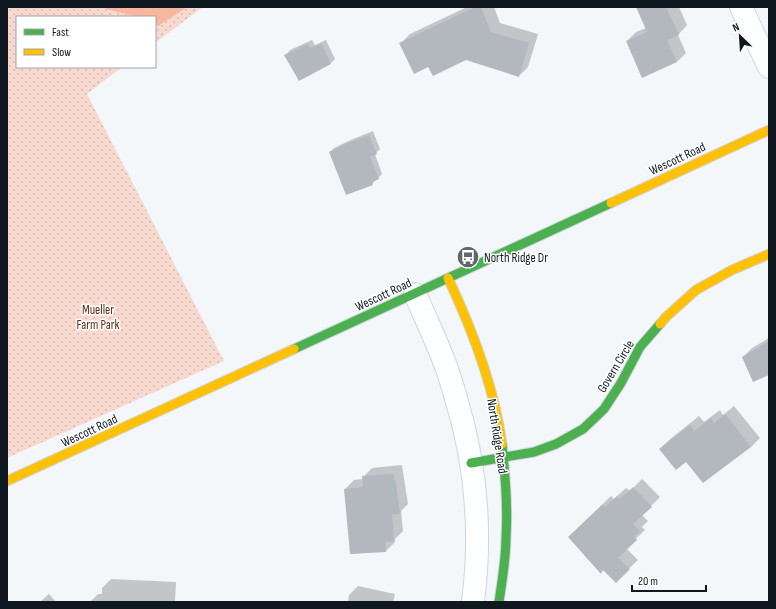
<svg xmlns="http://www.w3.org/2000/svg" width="776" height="609" viewBox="0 0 776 609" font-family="'Sofia Sans Condensed',sans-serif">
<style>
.park{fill:url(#park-dots)}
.water{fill:#f8b69e}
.shadow{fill:#0003}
.building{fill:#b3b8be}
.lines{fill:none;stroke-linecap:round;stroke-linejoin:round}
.street-casing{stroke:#cfd5da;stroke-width:24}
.fast-casing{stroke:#cfd5da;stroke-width:11}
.slow-casing{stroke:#cfd5da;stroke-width:11}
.street{stroke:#fdfefe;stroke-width:22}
.fast{stroke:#4caf50;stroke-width:9}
.slow{stroke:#ffc107;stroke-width:9}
.labels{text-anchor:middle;stroke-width:3;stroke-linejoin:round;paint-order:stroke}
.street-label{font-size:13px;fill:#0f1820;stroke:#fff}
.poi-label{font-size:13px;fill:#0f1820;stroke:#fff;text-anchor:start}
.park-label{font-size:13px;fill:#652a11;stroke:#fff}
</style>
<defs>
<pattern id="park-dots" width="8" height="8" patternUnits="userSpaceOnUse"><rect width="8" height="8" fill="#f8d9cf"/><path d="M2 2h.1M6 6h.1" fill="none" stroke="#d3bab1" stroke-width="1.8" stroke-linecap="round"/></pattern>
</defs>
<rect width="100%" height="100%" fill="#f4f7fa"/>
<path class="park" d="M7,7H203L155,43V17H17V67H122L87,94L224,361L7,458Z"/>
<path class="water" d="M101,7H187L158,26L155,23V17C137,17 118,13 101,7Z"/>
<path class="shadow" d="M467,7H494L500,23L538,34L528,67L519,76L466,59L429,65L401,43L410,34Z
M637,7H679L687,25L678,35L686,53L677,62L627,41L636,32L646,28Z
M312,40L315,45L326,40L335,59L331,63L299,80L286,55L290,50Z
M373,131L380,149L375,154L382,174L372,184L330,152L334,148L353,139Z
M769,338V374L743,357L752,348Z
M734,406L760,438L751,447L686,460L660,449L669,440L699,416L704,422L720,410L723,415Z
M402,465L408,504L401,511L403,531L395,539V542L386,551L351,554L345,489L354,480L363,479V477L372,468Z
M642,479L660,497L642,515L648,521L642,527L645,530L626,548L638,560L616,581L604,570L601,573L578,528L611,496L614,499L626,488L630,491Z
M111,579L176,582L175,602H90L98,594H102V588Z
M358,586L395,594L393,602H348L349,595Z
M49,594L56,602H40Z"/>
<path class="building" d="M475,7H481L491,32L529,43L519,77L466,60L433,76L428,67L414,74L399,43Z
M636,7H666L679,35L667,40L677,62L642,78L626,41L647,32Z
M307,44L310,48L322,44L331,64L299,81L284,55Z
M369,135L377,154L370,157L379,179L372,182L373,185L346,195L329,152L348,143Z
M769,341V375L753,382L742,357Z
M725,414L751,447L703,483L686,462L676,470L659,449L690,425L694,431L711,418L714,423Z
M393,474L396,484L400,514H392L394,541L385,542L386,552L350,554L344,489L363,487L362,476Z
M633,487L652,507L633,524L640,531L634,536L637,540L618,558L630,569L616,583L602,569L601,574L568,537L602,505L605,507L617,496L620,499Z"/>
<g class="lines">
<g class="street-casing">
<path id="street" d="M741,7L769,67
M415,294C426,319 438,344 447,369C450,378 453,387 455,395C476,462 482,532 473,602"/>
</g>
<g class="fast-casing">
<path id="fast" d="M294,349L611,203
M471,463L534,452L556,444L583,429L604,409L621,383L640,347L660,324
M499,602C502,581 506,559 506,537C508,506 505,475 502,444"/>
</g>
<g class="slow-casing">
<path id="slow" d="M611,203L769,130
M448,278C473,331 494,386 502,444
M660,324L666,317L696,290L732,270L769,254
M7,481L294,349"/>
</g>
<use href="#street" class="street"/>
<use href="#fast" class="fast"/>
<use href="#slow" class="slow"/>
</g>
<defs>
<g id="bus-disc" transform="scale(1.15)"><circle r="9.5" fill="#5f666c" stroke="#fff"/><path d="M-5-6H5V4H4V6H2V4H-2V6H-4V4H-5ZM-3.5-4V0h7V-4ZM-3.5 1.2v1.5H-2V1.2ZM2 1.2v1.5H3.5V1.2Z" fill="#fff"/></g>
</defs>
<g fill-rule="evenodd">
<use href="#bus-disc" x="468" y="257"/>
</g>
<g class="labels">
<g class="street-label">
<text transform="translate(677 158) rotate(-25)" y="5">Wescott Road</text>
<text transform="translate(383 294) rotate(-25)" y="5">Wescott Road</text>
<text transform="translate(615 366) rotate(-59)" y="5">Govern Circle</text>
<text transform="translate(89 430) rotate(-25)" y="5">Wescott Road</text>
<text transform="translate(498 436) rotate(81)" y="5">North Ridge Road</text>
</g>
<g class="poi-label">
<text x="484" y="262">North Ridge Dr</text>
</g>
<g class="park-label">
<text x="98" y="314">Mueller<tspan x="98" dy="15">Farm Park</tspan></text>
</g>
</g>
<rect width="776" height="609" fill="none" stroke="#0f1820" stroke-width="16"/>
<rect x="16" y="16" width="140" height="52" fill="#ffffff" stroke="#9fa3a6"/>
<rect x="24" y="29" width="20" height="6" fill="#4caf50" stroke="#9fa3a6"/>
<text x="52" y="36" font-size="12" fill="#0f1820">Fast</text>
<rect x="24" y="49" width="20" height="6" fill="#ffc107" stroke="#9fa3a6"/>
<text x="52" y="56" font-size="12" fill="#0f1820">Slow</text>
<g transform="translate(740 36) rotate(335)" stroke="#ffffff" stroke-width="3" paint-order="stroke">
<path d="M0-3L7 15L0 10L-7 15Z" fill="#0f1820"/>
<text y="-6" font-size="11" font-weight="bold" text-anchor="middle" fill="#0f1820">N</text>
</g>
<path d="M632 585v6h74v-6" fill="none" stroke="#0f1820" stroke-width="2"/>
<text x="638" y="585" font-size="12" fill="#0f1820" stroke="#ffffff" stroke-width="3" paint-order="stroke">20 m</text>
</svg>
